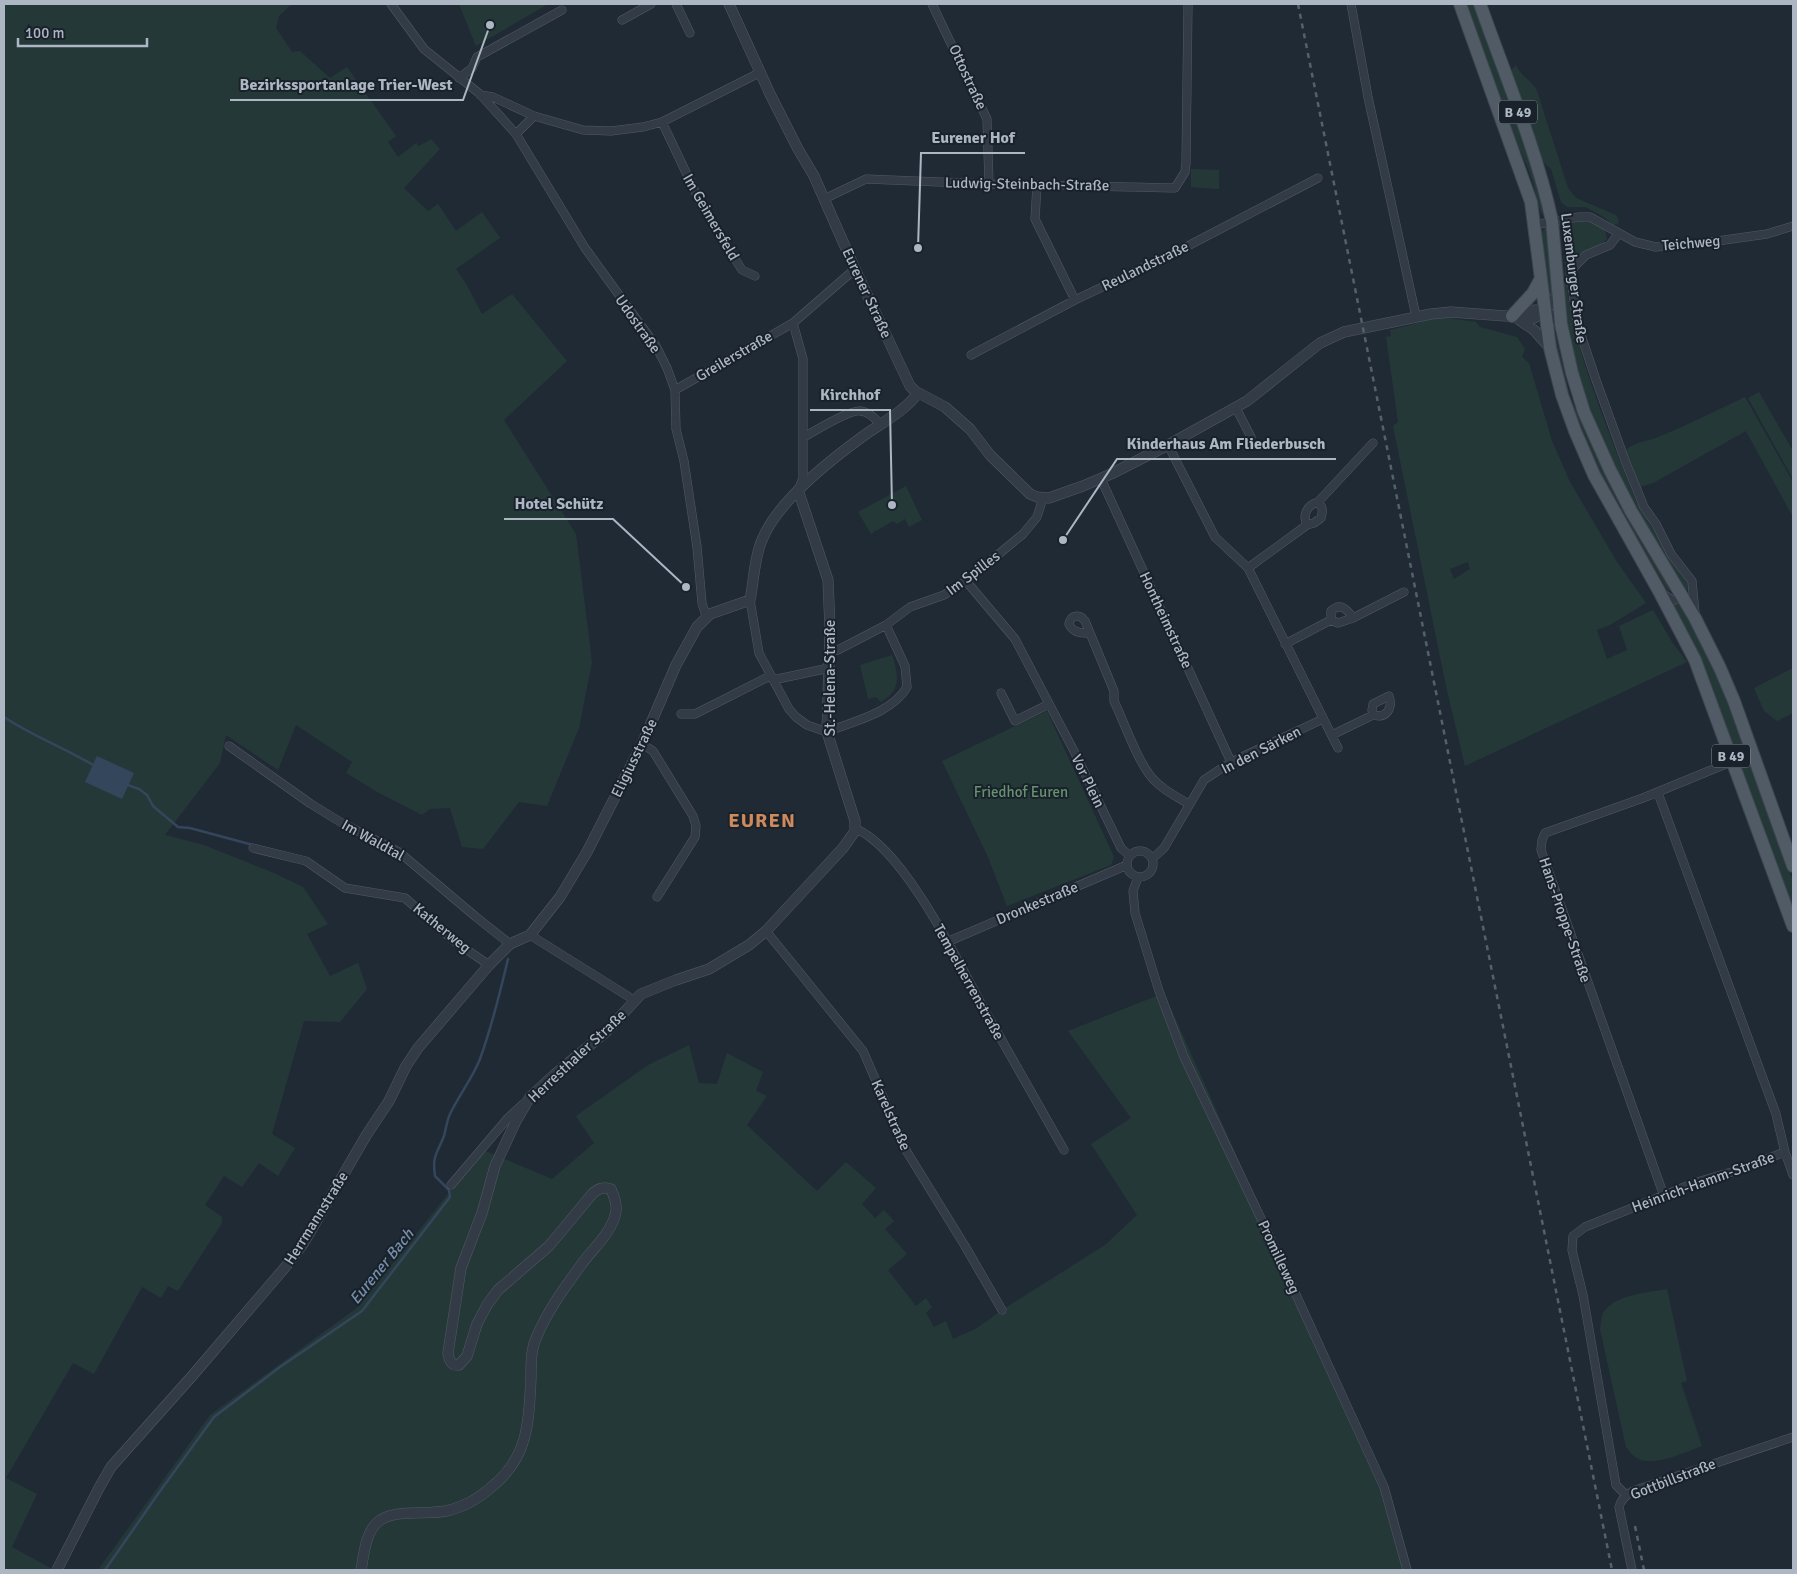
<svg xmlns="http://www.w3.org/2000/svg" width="1797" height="1574" viewBox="0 0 1797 1574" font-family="Signika,sans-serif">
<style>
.green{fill:#253838;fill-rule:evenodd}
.water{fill:#34465c}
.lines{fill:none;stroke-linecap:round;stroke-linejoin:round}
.stream{stroke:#34465c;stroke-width:2.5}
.minor-casing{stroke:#515964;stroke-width:9}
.tertiary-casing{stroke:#515964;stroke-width:11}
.primary-casing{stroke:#3d454f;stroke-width:14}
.minor{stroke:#333c46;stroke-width:8}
.tertiary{stroke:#333c46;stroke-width:10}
.primary{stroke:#515b66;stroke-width:12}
.rail{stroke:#55606d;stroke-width:2.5;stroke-dasharray:5 5;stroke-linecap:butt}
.labels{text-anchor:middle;stroke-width:4;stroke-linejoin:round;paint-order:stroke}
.shield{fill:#19212a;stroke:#818995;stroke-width:1}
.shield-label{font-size:14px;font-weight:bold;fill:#adb6c3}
.street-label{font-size:15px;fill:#adb6c3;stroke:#19212a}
.park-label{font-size:15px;fill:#66926f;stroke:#19212a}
.water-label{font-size:16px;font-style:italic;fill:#768eaa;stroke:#19212a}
.district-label{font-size:20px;font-weight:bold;letter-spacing:1px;fill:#ce8a5d;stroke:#19212a}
.leader{fill:none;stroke:#adb6c3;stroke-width:2}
.callout-dot{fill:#adb6c3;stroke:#19212a;stroke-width:2}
.callout-label{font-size:16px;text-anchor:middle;font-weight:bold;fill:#adb6c3;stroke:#19212a;stroke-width:4;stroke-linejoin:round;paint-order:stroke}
</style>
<rect width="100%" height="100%" fill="#202a35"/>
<path class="green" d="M4,4H292L279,16L276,28L292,52L300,51L330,78L347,67L396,136L388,142L398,157L416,143L419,146L431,139L440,149L404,188L428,211L438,204L456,231L482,212L500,238L456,269L465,282L482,314L512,294L567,361L504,420L576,534L592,662L579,728L547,806L519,802L483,849L462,847L450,808L430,809L422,815L379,793L346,773L352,762L296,725L278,770L226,735L220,763L165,835L204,845L274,873L303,887L328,924L307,934L330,976L358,963L367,989L340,1022L304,1021L272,1134L295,1148L278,1176L259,1163L242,1187L224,1176L205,1205L222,1217V1223L178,1291L168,1286L161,1298L142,1287L94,1374L73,1363L6,1478L37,1494L12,1547L54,1570H4Z
M459,4H548L476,46Z
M1466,4H1475L1529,157L1544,216C1536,208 1536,194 1533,183C1528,166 1520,150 1512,135Z
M1516,65C1522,78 1531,79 1537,91L1568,188L1576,198L1616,215L1619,221L1618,224L1614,225L1602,216L1586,207H1567L1561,202L1551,169L1545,164L1534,146L1509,72Z
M1191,169L1219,170V189L1191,187Z
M1582,221C1594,222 1606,224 1607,239C1594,252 1579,246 1570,268C1554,305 1621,463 1638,505C1649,520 1657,537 1667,553C1674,565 1684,573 1690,586L1685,593C1666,560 1645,528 1627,495C1595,437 1568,359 1563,293C1563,284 1565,275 1565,266C1565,246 1554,226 1582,221Z
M1545,228L1547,229L1554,292L1550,300L1542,239V232Z
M1441,317L1476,322L1480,327L1517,337L1525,349L1522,357L1529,363L1552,441L1570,482L1617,562L1646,603L1610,625L1597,630L1607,659L1627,650L1619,626L1653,610L1672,642L1687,662L1465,766L1446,686L1393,426L1398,422L1386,337L1391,336L1390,330ZM1468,562L1470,569L1454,579L1450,569Z
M1554,328L1570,396L1579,416L1600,462L1671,591H1668L1644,551L1636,543L1601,483L1567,397L1551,329Z
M1759,392L1793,451V479L1748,398Z
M1745,397L1793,482V517L1746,431L1653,483L1640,487L1626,450C1634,442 1649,441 1661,436C1689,424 1717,410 1745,397Z
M906,486L922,520L909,527L905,519L897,524L893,521L876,531L874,530V532L871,534L858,512Z
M1669,602L1680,605L1711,660L1721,684L1793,881V911Z
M892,655C899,674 901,691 881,702L876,697L868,699L860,665Z
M1793,668V713L1777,721L1764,711L1754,688Z
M1047,711L1114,857L1111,865L1007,906L988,857L942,761Z
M1164,993L1267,1224L1389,1487L1412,1570H98L210,1415L358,1307L483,1150L552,1179L594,1143L576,1116L648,1065L689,1045L699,1083L717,1084L727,1053L763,1072L756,1091L767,1096L747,1125L817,1191L846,1162L876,1188L862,1204L875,1218L884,1210L894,1221L885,1229L907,1254L888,1270L916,1306L926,1298L932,1307L926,1313L934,1327L946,1321L953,1339L977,1328L1002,1310L1105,1245L1137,1215L1091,1144L1131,1118L1068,1031Z
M1667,1289L1687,1381L1681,1383L1702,1446C1686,1452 1658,1465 1641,1460C1634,1458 1630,1452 1626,1447L1600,1329C1601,1324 1601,1318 1603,1313C1615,1294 1647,1293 1667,1289Z"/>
<path class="water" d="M97,756L134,773L122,799L85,782Z"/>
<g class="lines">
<path class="stream" d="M4,717C32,736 65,748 95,766
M125,784L139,789L147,795L153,806L178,827L190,828L253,845
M105,1570L158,1494L214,1417L280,1367L362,1311L450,1197L449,1190L435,1176C432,1155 437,1154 444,1136C446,1129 447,1120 450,1114C459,1095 472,1079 480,1059C492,1026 500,993 508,959"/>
<g class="minor-casing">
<path id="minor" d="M391,4L424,49L480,94L516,134L585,248L656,346L667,368L675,390L676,429L684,461L697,547L702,603L706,616
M676,4L690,33
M932,4L987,119L989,184
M1351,4L1368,97L1416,316
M622,20L651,4
M459,78L472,68L477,57L562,10
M480,95L493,97L534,116
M662,122L701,204L742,270L755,276
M516,134L534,116L583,130L611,131L643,127L662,122L761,72
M1037,185L1035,219L1075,300
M824,199L866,179L989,184L1175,188L1185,172L1186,163L1188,4
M1534,225L1579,217H1590L1635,242L1656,247L1703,243L1767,234L1793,226
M1619,233L1610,245L1586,255L1574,267L1571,277L1577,323L1596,380L1626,463L1644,507L1656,524L1671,554L1692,581L1695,613
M793,323L803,359V478L799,488
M971,355L1075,300L1182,249L1318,178
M675,390L793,323L855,269
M1236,408L1251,437
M804,437C815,431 850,409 861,411C869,412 875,418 880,424
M1168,445L1215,537L1248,568L1338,748
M1101,479L1231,762
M1307,525L1314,523L1321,518C1323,511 1323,507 1318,502
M1248,568L1307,525C1302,515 1307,505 1318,502L1373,443
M966,581L1015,639L1075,753L1121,848L1130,856
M1662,593L1672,600L1686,599
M750,600L759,653L789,709L796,717L807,725L827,732C854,721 892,713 907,687L905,666L886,625
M1331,620L1338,623L1353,618
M1089,633C1081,633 1073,633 1069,624C1071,614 1080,614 1085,621L1114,691V701C1124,722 1139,765 1154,780C1164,791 1177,797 1189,804
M1285,644L1331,620V611C1340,602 1347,609 1353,618L1404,592
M830,651L838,650L886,625L910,607L944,595L966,581L1023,534L1037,517L1043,498
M773,680L829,668
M1001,693L1015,721L1049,704
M681,714H695L770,676
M1332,735L1373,715C1387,719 1393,708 1389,696L1373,704L1372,710L1373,715
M642,744L653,751L693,816L696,826L695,837L657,897
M229,746L311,804L342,823L399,852L476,917L510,944
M1658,793L1776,1114L1785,1152L1793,1175
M856,829C903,848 958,961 983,1007C1010,1055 1037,1102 1064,1150
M253,848L306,861L345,888L405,898L454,941L489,965
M1127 864a13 13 0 1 1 26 0a13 13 0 1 1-26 0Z
M1152,859L1164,848L1204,780L1231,762L1323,719
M1138,877L1133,891L1135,913L1159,991L1184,1057L1265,1227L1384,1487L1407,1570
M766,931L863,1051L907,1152L965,1246L1002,1310
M530,935L634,1000
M947,942L1127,865
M451,1185L508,1118L523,1104
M1664,1196L1541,850L1542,840L1545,833L1643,798L1733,761
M1626,1495L1616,1485L1583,1295L1572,1250L1573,1236L1585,1227L1697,1182L1735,1171L1785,1152
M1632,1570L1619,1507C1621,1499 1626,1495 1633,1491L1793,1437"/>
</g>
<g class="tertiary-casing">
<path id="tertiary" d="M729,4L770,94L798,149L814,176L855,269L910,386L915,391L945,407L970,429L990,455L1030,494L1037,497L1049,498L1083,486L1111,474L1168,445L1247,401L1320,343L1344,332L1431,314L1451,312L1534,318L1544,312L1558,294
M1513,316C1534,307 1545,307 1561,324
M1518,319L1534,330L1550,348
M57,1570L99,1488L111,1467L193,1375L287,1265L303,1244L367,1134L389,1101L406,1066L418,1048L489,965L510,944L530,935L560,897L587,852L642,744L676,665L697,627L710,614L750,600C754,581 754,558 762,540C777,502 829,461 862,437C881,423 904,412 918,393
M361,1570C364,1555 365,1532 379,1521C394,1509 426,1515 446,1511C465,1507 481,1497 495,1484C529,1455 529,1419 531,1377C531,1363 531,1348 537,1336C548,1310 565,1287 581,1265C592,1249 613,1232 616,1211C617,1204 614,1196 611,1189C603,1187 599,1188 593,1193L549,1246L498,1290L487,1305L477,1324L467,1356L459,1365C451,1366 449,1360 448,1353L461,1268L482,1213L495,1166L516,1121L530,1097L554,1075L607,1031L641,994L676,980L709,969L749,945L766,931L843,848L855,831V821L827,732L830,628L828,580L798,490"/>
</g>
<g class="primary-casing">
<path id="primary" d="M1460,4L1531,202L1550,348L1562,395L1575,431L1594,475L1659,591L1695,660L1793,926
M1480,4C1505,75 1536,148 1552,221L1561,324L1572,373L1584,412L1610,470L1631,511L1695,618L1720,668L1734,701L1793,866
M1512,316L1533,293L1541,278"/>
</g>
<use href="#minor" class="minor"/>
<use href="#tertiary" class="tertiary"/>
<use href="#primary" class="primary"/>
<path class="rail" d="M1298,4L1612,1570
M1635,1526L1644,1570"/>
</g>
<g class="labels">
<g class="shield">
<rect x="1499" y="100.5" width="38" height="23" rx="4"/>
<rect x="1712" y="744.5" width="38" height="23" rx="4"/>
</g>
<g class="shield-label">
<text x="1518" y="117">B 49</text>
<text x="1731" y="761">B 49</text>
</g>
<g class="street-label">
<text transform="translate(968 77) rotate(65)" y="5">Ottostraße</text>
<text transform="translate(1027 184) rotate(1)" y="5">Ludwig-Steinbach-Straße</text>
<text transform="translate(711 217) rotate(60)" y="5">Im Geimersfeld</text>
<text transform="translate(1691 243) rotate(-5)" y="5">Teichweg</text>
<text transform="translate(1145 266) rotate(-26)" y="5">Reulandstraße</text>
<text transform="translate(1574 278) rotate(83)" y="5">Luxemburger Straße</text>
<text transform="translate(867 293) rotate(65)" y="5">Eurener Straße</text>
<text transform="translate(638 324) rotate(55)" y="5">Udostraße</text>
<text transform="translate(734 356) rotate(-30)" y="5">Greilerstraße</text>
<text transform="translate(973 573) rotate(-37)" y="5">Im Spilles</text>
<text transform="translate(1166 620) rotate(65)" y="5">Hontheimstraße</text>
<text transform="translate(830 678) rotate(-90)" y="5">St.-Helena-Straße</text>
<text transform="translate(1261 750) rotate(-27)" y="5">In den Särken</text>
<text transform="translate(634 758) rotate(-64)" y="5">Eligiusstraße</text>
<text transform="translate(1088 781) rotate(64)" y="5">Vor Plein</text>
<text transform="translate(373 840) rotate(29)" y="5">Im Waldtal</text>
<text transform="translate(1037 903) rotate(-23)" y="5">Dronkestraße</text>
<text transform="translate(1565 920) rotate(71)" y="5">Hans-Proppe-Straße</text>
<text transform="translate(442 928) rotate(39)" y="5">Katherweg</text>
<text transform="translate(969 982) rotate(61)" y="5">Tempelherrenstraße</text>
<text transform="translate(577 1056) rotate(-43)" y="5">Herresthaler Straße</text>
<text transform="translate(891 1115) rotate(66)" y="5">Karelstraße</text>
<text transform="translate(1703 1182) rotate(-20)" y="5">Heinrich-Hamm-Straße</text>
<text transform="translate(316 1218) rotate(-58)" y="5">Herrmannstraße</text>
<text transform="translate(1279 1257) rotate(65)" y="5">Promilleweg</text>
<text transform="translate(1673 1479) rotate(-21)" y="5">Gottbillstraße</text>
</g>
<g class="park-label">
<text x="1021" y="797">Friedhof Euren</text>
</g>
<g class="water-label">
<text transform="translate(381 1266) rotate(-51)" y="6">Eurener Bach</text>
</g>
<g class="district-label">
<text x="762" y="827">EUREN</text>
</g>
</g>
<path class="leader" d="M490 25L463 100H230M918 248L921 153H1025M892 505L890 410H810M1063 540L1117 459H1336M686 587L613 519H504"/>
<g class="callout-dot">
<circle cx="490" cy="25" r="5"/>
<circle cx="918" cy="248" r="5"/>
<circle cx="892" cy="505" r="5"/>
<circle cx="1063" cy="540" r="5"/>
<circle cx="686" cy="587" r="5"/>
</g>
<g class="callout-label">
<text x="346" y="90">Bezirkssportanlage Trier-West</text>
<text x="973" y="143">Eurener Hof</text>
<text x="850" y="400">Kirchhof</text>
<text x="1226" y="449">Kinderhaus Am Fliederbusch</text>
<text x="559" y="509">Hotel Schütz</text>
</g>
<rect width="1797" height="1574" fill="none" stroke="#adb6c3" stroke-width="10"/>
<path d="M18 38v8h129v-8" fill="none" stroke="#adb6c3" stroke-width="2.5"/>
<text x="25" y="38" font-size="15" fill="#adb6c3" stroke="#19212a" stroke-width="4" paint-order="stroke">100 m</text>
</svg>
